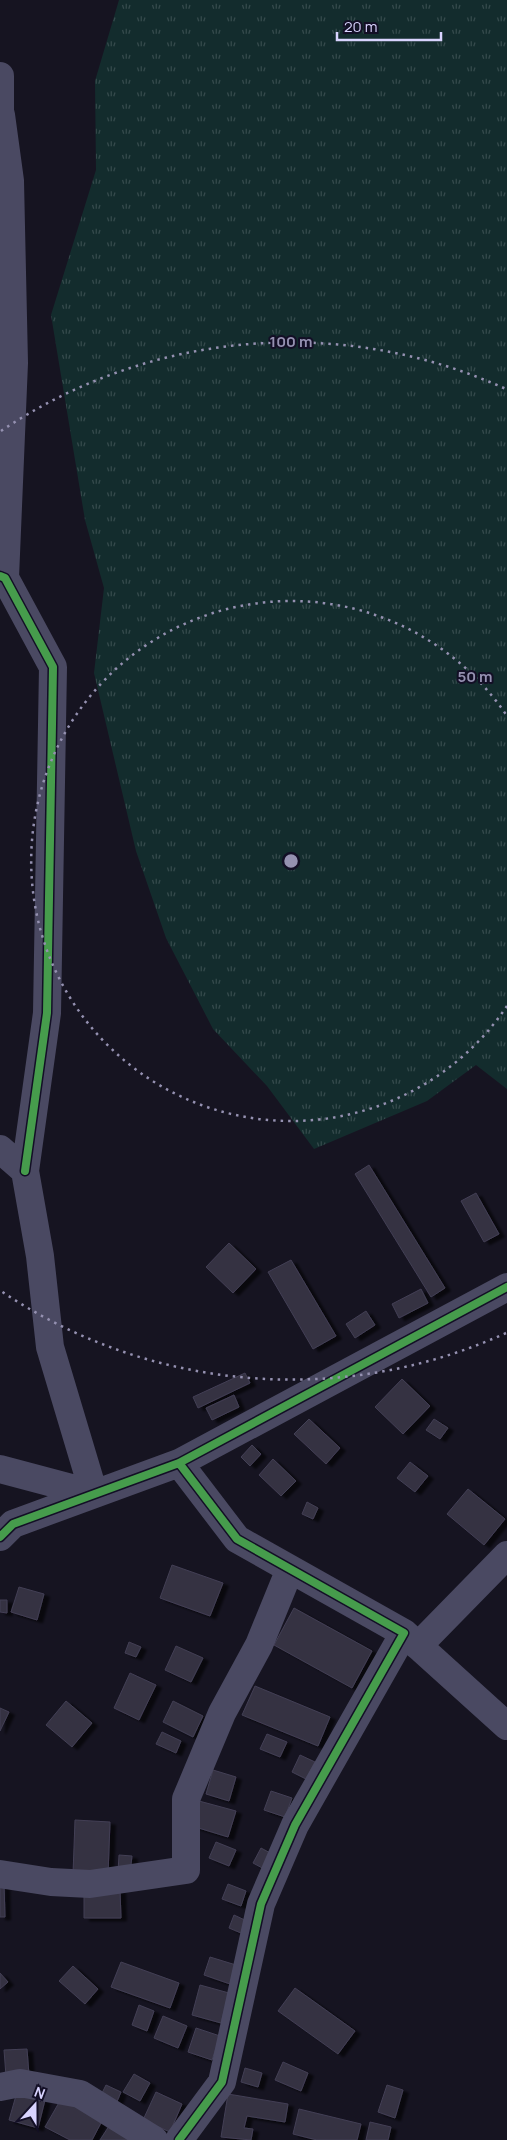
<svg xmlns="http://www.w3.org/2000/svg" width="507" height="2140" viewBox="0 0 507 2140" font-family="Manrope,sans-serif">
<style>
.park{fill:url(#park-tufts)}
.building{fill:#343243;stroke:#433f54;filter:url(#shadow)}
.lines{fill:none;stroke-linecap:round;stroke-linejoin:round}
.minor{stroke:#4a4962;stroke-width:28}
.cycleway-casing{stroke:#130f26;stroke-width:11}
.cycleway{stroke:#469c4c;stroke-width:8}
.ring{fill:none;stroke:#9591b1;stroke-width:2.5;stroke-dasharray:2.5 5}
.centre{fill:#9591b1;stroke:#130f26;stroke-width:2.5}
.ring-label{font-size:15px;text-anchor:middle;font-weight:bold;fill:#9591b1;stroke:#130f26;stroke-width:4;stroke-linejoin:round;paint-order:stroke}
</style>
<defs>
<pattern id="park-tufts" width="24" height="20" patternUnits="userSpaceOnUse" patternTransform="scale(1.25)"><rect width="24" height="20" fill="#132c2d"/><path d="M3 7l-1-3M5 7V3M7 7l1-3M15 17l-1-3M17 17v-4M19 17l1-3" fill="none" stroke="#354a4c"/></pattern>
<filter id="shadow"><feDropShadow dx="5.5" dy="3" stdDeviation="1" flood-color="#0009"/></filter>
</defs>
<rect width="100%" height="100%" fill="#161421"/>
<path class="park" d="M119,0H507V1089L476,1065L427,1101L314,1149L267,1086L213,1029L166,938L136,851L94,673L104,588L85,520L51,315L96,170L95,81Z"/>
<path class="building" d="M369,1165L445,1288L431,1297L355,1174Z
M476,1193L499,1234L484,1242L461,1201Z
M229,1243L256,1269L233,1293L206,1267Z
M291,1260L336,1336L313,1349L268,1272Z
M421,1289L428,1303L399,1318L392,1304Z
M366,1311L375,1325L355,1338L346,1324Z
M245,1373L250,1383L198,1408L193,1397Z
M402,1379L430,1406L403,1434L375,1407Z
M234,1395L239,1407L212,1420L206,1408Z
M309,1419L340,1448L326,1464L294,1434Z
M434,1419L448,1428L440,1439L426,1430Z
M252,1445L261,1454L250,1466L241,1457Z
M273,1459L296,1481L281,1496L259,1475Z
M410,1462L428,1476L415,1492L397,1478Z
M468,1489L505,1519L484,1545L447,1514Z
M307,1502L318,1508L313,1519L302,1514Z
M172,1565L223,1583L210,1616L160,1598Z
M19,1587L44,1594L37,1620L11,1612Z
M0,1600H7V1613L0,1612Z
M294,1608L372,1651L352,1688L274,1645Z
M129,1642L141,1647L136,1657L125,1653Z
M176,1646L203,1658L191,1682L165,1670Z
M130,1673L156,1685L139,1720L114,1708Z
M255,1686L330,1717L318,1746L242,1715Z
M66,1701L92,1723L72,1747L46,1725Z
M173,1701L203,1716L193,1737L163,1722Z
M0,1708L9,1712L0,1731Z
M162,1732L181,1741L176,1753L156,1744Z
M267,1734L287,1742L280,1757L260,1749Z
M300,1755L315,1762L306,1779L292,1772Z
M213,1770L236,1777L229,1801L206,1794Z
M271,1791L292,1798L285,1817L264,1810Z
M199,1801L236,1811L228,1837L192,1826Z
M75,1820L110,1822L108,1875L73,1874Z
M216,1842L236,1850L229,1866L209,1858Z
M261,1848L274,1855L266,1870L253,1863Z
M119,1855L132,1856L130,1873L118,1872Z
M0,1883H4L5,1917H0Z
M228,1884L246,1891L241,1906L222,1899Z
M84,1889L120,1890L121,1918H84Z
M234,1915L247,1921L241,1933L229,1928Z
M210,1957L236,1965L230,1984L204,1975Z
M121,1962L179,1983L170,2008L111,1987Z
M73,1966L98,1989L85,2004L59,1981Z
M0,1973L8,1982L0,1989Z
M200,1985L229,1993L221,2023L192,2015Z
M295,1988L355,2031L338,2054L278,2011Z
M139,2005L154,2011L147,2031L132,2025Z
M163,2016L187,2026L178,2048L154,2038Z
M196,2028L220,2036L212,2060L188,2052Z
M27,2049L29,2075L6,2076L4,2050Z
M283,2062L308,2073L301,2091L275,2080Z
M245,2068L262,2073L258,2087L241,2082Z
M134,2074L150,2083L140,2101L123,2092Z
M106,2085L121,2092L116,2104L100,2097Z
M387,2085L403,2090L395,2118L378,2112Z
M17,2092L45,2100L38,2128L9,2120Z
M156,2092L182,2104L170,2132L143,2120Z
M228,2094L288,2104L285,2122L247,2116L244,2128L253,2129L251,2140L221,2137Z
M61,2099L102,2121L92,2140H70L45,2127Z
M299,2109L361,2124L357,2140H317L293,2134Z
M370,2122L391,2127L388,2140H366Z
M111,2123L136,2140H100Z"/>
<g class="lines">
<path class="minor" d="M0,76V116
M1,115L10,181L14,363L5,578
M0,576L5,578L53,667L47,1013L25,1171
M0,1149L25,1171L40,1256L50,1347L94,1494L0,1469
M179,1463L237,1539L404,1633L295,1825L261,1904L222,2082L179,2140
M0,1537L13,1524L179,1463L507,1287
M404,1633L507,1726
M418,1646L507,1555
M0,1874L51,1882L90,1884L186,1870V1799L222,1713L259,1645L290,1569
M0,2087L20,2083L80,2094L154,2140"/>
<g class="cycleway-casing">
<path id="cycleway" d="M0,576L5,578L53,667L47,1013L25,1171
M179,1463L237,1539L404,1633L295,1825L261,1904L222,2082L179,2140
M0,1537L13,1524L179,1463L507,1287"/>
</g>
<use href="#cycleway" class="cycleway"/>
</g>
<g class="ring">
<path d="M507 1006A260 260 0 1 1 507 716"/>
<path d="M506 1333A519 519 0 0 1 1 1291M1 431A519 519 0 0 1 506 389"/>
</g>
<circle cx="291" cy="861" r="8" class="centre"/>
<g class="ring-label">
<text x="291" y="347">100 m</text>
<text x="475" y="682">50 m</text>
</g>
<g transform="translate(35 2105) rotate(21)" stroke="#130f26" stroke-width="4" paint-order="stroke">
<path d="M0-4L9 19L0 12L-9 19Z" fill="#d9d4ff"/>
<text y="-8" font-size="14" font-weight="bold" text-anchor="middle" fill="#d9d4ff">N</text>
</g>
<path d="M337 32v8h104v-8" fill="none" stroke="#d9d4ff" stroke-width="2.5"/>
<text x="344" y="32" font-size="15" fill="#d9d4ff" stroke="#130f26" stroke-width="4" paint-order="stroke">20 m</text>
</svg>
